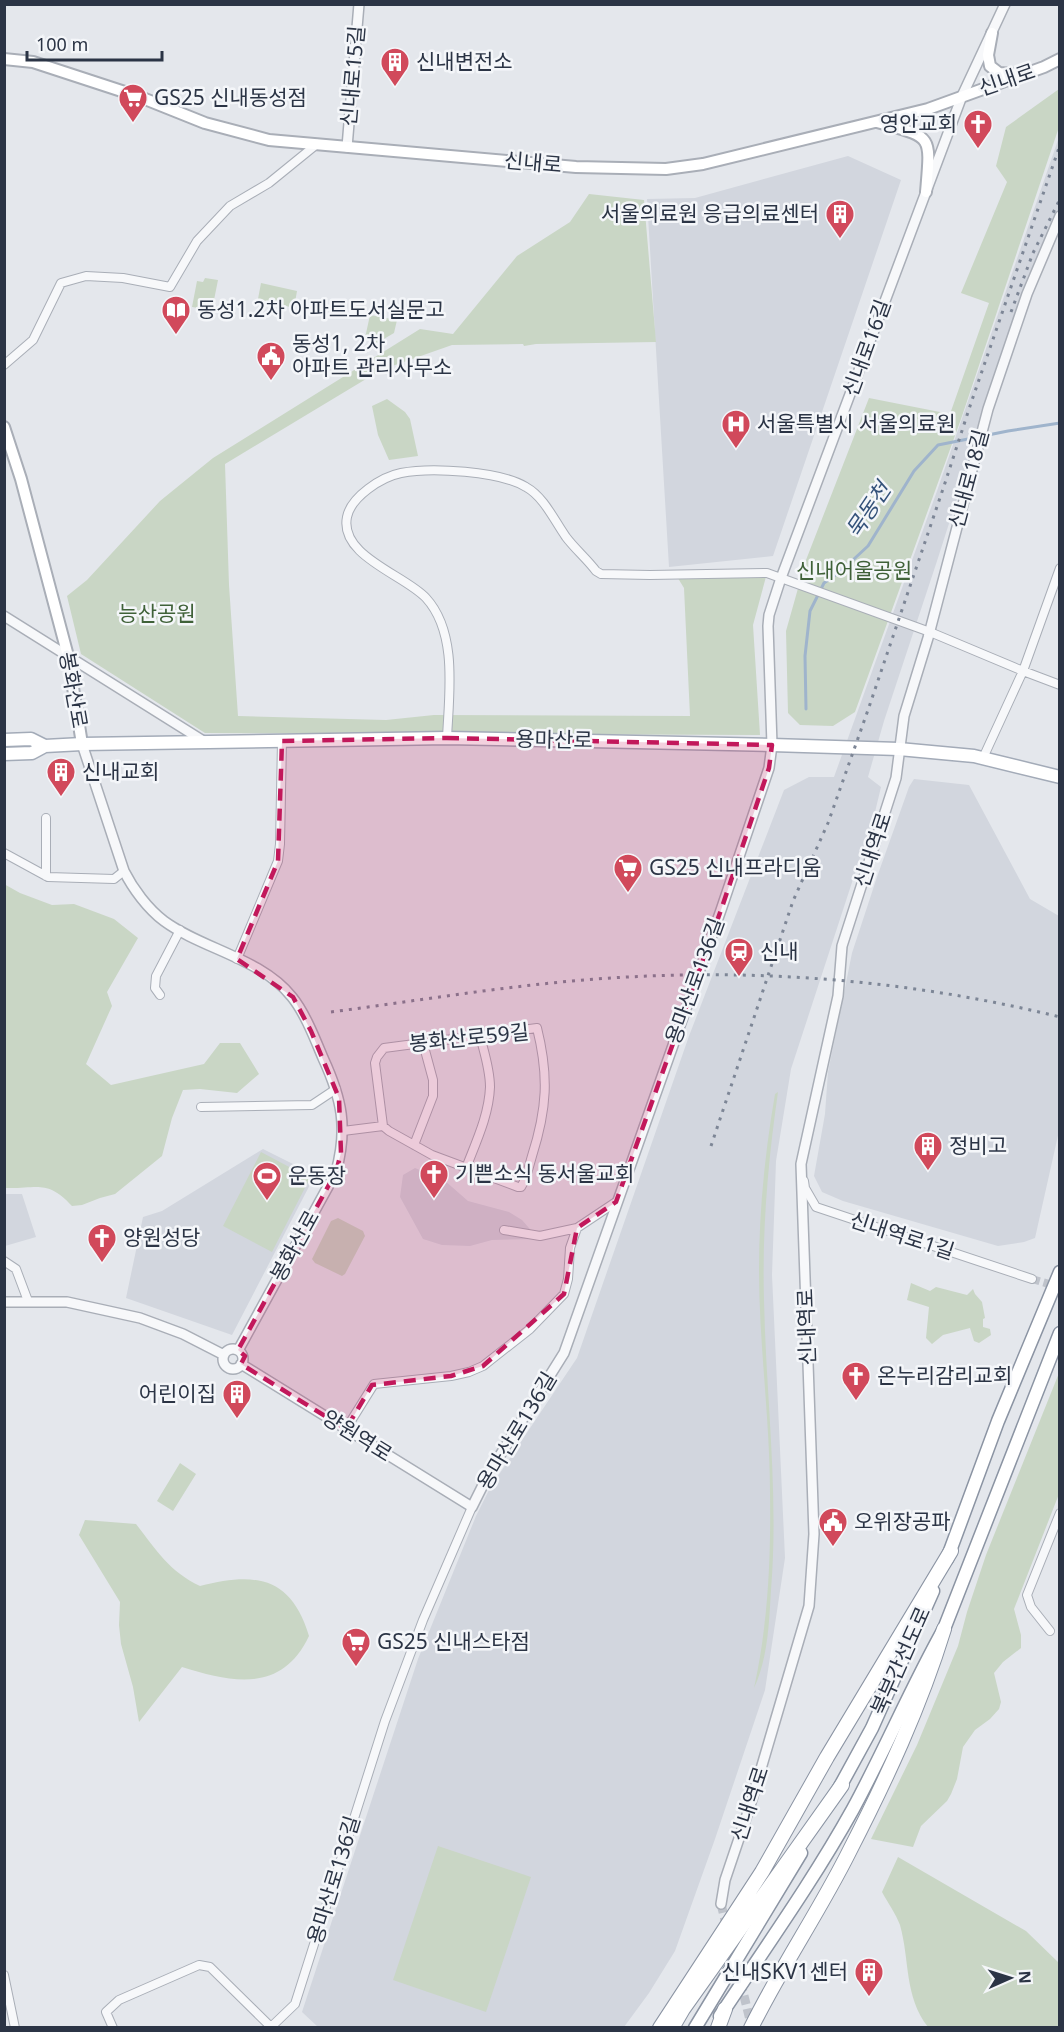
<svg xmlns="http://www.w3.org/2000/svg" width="1064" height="2032" viewBox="0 0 1064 2032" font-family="'Noto Sans','Noto Sans KR',sans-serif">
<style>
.built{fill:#d2d6de}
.green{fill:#c9d6c5}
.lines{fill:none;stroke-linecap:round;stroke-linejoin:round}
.stream{stroke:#9fb4cc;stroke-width:3}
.minor-tunnel{stroke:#bfc3cb;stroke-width:8;stroke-dasharray:8 4;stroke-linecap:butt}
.tertiary-tunnel{stroke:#bfc3cb;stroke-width:9;stroke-dasharray:9 4.5;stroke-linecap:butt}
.minor-casing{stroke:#a9aeb7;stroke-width:10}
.tertiary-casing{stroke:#a9aeb7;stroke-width:12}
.secondary-casing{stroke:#a9aeb7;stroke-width:14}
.primary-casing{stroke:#a3abb8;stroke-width:15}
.trunk-casing{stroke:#8b94a3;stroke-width:15}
.motorway-casing{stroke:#8b94a3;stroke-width:16}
.minor{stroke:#f7f8fa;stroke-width:8}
.tertiary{stroke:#f7f8fa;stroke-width:9}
.secondary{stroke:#fff;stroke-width:10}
.primary{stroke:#fff;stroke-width:12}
.trunk{stroke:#fff;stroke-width:12}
.motorway{stroke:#fff;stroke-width:14}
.rail{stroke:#7d8696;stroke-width:3;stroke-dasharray:3 6;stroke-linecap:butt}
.marked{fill:#c2185b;fill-opacity:0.2;stroke:#c2185b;stroke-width:4.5;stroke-dasharray:12 8;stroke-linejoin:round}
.labels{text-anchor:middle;stroke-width:5;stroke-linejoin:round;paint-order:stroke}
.poi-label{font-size:21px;fill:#2b3445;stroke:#f4f6f9;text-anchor:start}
.street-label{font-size:21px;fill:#2b3445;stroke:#f4f6f9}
.park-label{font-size:21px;fill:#3f6138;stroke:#f4f6f9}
.water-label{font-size:22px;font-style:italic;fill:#34527a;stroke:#f4f6f9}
</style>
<rect width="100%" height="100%" fill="#e4e7ec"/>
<path class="built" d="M1059,137V212L1009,336L937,561L884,721L868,777L881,787L875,812L791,1069L776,1161L772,1275L785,1558L765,1690L715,1839L675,1951L649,1993L624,2027H318L302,2012L418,1659L476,1516L490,1488L577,1358L689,1036L784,790L809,777H834L937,491Z
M848,156L901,180L773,556L669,567L647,199L695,198Z
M914,779L969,785L1030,899L1059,916V1131L1035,1238L1024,1242L998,1246L843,1201L822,1192L814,1176L825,1114L828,1072L852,953L877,877L909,787Z
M263,1149L315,1175L232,1335L126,1298L143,1217L162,1211Z
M415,1168L444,1180L468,1201L509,1212L522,1220L536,1236L534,1239L492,1240L470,1246L442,1245L423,1239L400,1197L403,1175Z
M5,1194H22L36,1237L5,1246Z"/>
<path class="green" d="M1059,89V127L961,419L855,712L833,726L800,725L788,713L786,631L806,560L869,398L950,414L989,303L961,293L1007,182L996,166L1006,127Z
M589,194L644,200L656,342L536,344L524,346L523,344L452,345L381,370L225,464L229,585L238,716L386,720L434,715L690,716L684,588L676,575L767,573L753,625L760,735L205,733L81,654L67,596L87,580L160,501L213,458L420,329L453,334L517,256L570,222Z
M205,278L218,280L212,310L192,307L197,281L203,282Z
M261,283L297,291L294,308L258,299Z
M370,315L397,320L394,333L377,343L371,344V339L365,338Z
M387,399L405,412L410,419L418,456L389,460L378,435L372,406Z
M4,884L20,893L52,905L74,904L114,919L138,938L107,992L112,1006L86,1064L111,1085L204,1064L220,1043H240L259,1074L237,1093L200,1089L183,1090L172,1118L162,1156L115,1194L100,1198L82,1205L72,1206C47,1179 38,1189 5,1188Z
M778,1092C768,1161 762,1230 764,1300C766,1397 779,1493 771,1590C769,1623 768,1658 754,1688C768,1624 771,1559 770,1493C770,1419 759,1345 759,1270C759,1211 765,1152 775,1094Z
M261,1152L310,1178L272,1252L223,1226Z
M338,1218L363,1231L365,1236L345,1274L342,1276L315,1263L312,1259L331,1221Z
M911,1283L930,1291L936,1287L967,1295L973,1289L975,1294L982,1302L985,1318L983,1319V1327L990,1329L991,1335L979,1343L974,1341L970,1328L943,1335L932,1344L926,1338L929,1307L907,1300Z
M1059,1373V1494L1014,1609L1021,1635V1648L1003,1662L994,1673L1001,1702L999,1709L990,1719L975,1730L963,1747L957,1779L951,1794L947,1801L921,1826L913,1847L871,1839L917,1745L958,1646L967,1612L986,1555Z
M180,1463L196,1474L173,1511L157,1501Z
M85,1520L136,1524C157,1551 169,1571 200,1586C255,1572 291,1576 309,1636C282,1693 233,1683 182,1667L139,1722L133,1687L121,1644L119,1625L120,1602L79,1535Z
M438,1846L531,1877L486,2012L393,1980Z
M898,1857L1026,1931L1059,1963V2027H928C904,1996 910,1961 900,1925C896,1914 888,1903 882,1892Z"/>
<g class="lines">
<path class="stream" d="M806,709L805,656L810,611L824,583L841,571L868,546L914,471L938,445L1008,431L1060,423"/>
<path class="minor-tunnel" d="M1032,1279L1056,1286"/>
<path class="tertiary-tunnel" d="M721,1904L752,2028"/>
<g class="minor-casing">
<path id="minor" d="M4,365L33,340L61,283L86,276L123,278L170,287L197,241L230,206L269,183L317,144
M1060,568L1023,671L1060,685
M447,738C449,694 458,633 426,598C405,575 339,556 347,517C351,497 381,477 401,473C431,467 500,471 526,487C544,497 554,520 566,537C575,549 587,559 596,571L601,574L650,575L767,573L930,632L1023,671L983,758
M46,818V876
M4,853L48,877L114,879L124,871
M237,959L278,861L280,844L282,741
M160,995L155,988L156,976L180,930
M201,1107L312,1105L336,1089
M343,1131L383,1126L389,1131L432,1155L518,1187H521C527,1178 529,1166 532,1156C547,1109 549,1076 537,1028L384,1048L377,1057L375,1063L383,1126
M414,1145L433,1096V1080L423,1043
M466,1168C476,1142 489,1115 490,1087C490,1069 484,1052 480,1036
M804,1181L805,1188L816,1207L1032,1279
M504,1230L540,1236L577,1228
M4,1261L16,1269L28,1301
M346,1429L374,1384L451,1376L469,1372L483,1366L530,1329L564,1294L568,1279L570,1248L577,1228L616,1202
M1050,1631L1031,1607L1027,1595L1060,1513
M4,1975L15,2028
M113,2028L106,2012L119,2000L199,1965L210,1967L271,2027L295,2004L385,1721L423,1620L472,1507"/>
</g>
<g class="tertiary-casing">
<path id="tertiary" d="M347,147L359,4
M4,616L205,742
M82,744L124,871C133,889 148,909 164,921C202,949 261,958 292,997C305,1013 315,1039 323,1058C342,1099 348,1128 336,1172L240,1347
M4,1302H67L140,1318L183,1334L224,1355
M223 1359a10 10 0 1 1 20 0a10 10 0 1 1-20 0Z
M241,1364L472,1507L489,1473L564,1353L721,910L769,768L772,745L768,626L769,615L781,578L962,96L1005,4
M721,1904L725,1880L750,1806L809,1606L814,1534L801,1164L838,996L842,946L896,778L904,716L928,638L988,409L1027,294L1060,216"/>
</g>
<g class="secondary-casing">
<path id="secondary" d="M992,33L988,55L990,66L999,73L1015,74
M4,59L33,62L140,97L205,123L269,140L576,167L666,169L703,164L928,109L1044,67L1060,59
M877,122C933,138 931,133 926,192
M4,427L21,479L68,656L82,744"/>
</g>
<g class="primary-casing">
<path id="primary" d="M4,740L31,739L45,746
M4,754L32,753L45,746L82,744L447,738L772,745L899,749L974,756L1060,777"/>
</g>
<g class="trunk-casing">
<path id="trunk" d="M947,1559L998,1421L1060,1272
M837,1792L872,1728L933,1591
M720,2016C765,1948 813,1881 853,1809C885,1750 911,1688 944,1629L1060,1333
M695,2028L801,1853"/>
</g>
<g class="motorway-casing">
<path id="motorway" d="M660,2028L762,1872L827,1757L951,1551
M672,2028L683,2009L842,1785
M718,2028L725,2009
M751,2028C781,1967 819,1912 849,1852C886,1780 920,1707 944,1629"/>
</g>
<use href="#minor" class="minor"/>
<use href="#tertiary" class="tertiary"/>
<use href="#secondary" class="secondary"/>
<use href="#primary" class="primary"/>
<use href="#trunk" class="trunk"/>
<use href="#motorway" class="motorway"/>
<path class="rail" d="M1011,312L1033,253L1060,199
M331,1012C430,999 529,982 628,977C772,969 919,982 1060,1017
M711,1146L793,901L828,823L868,710L944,486L971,403L1060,145"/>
</g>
<path class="marked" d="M447,738L772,745L769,768L721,910L616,1202L577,1228L564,1294L483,1366L451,1376L372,1385L346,1429L241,1364L245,1356L238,1350L336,1172L341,1153L339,1098L311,1031L293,997L237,959L278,861L282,741Z"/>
<defs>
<g id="building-pin" transform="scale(1.5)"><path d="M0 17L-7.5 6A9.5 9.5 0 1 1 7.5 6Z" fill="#d1495b" stroke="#f4f6f9"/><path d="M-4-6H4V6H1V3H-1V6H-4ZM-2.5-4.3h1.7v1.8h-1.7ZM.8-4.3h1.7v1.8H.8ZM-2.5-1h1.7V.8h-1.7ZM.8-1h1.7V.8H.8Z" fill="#fff"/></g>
<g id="supermarket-pin" transform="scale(1.5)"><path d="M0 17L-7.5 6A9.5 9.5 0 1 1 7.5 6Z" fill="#d1495b" stroke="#f4f6f9"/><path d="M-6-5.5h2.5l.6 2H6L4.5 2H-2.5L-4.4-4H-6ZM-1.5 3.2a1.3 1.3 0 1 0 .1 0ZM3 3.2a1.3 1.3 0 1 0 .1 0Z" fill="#fff"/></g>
<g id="church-pin" transform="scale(1.5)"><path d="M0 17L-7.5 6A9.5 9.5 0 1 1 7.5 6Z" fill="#d1495b" stroke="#f4f6f9"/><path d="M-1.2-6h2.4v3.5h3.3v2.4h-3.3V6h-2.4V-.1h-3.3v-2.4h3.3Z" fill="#fff"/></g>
<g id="library-pin" transform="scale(1.5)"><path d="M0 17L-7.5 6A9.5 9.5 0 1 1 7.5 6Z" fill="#d1495b" stroke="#f4f6f9"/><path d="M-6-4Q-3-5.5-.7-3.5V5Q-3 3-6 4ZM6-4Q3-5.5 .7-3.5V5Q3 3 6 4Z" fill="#fff"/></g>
<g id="civic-pin" transform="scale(1.5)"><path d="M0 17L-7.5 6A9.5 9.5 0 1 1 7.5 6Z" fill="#d1495b" stroke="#f4f6f9"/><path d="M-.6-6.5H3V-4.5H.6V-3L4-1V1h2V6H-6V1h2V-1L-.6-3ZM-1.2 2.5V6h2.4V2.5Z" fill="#fff"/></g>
<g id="hospital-pin" transform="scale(1.5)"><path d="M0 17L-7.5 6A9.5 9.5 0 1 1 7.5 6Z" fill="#d1495b" stroke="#f4f6f9"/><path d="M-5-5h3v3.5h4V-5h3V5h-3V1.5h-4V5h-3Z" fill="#fff"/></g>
<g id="station-pin" transform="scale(1.5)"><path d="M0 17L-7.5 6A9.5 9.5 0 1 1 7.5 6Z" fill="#d1495b" stroke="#f4f6f9"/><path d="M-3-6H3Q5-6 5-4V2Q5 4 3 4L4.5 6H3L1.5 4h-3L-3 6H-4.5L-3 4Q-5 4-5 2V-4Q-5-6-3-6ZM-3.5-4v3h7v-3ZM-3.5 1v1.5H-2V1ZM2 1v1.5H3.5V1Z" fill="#fff"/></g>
<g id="stadium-pin" transform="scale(1.5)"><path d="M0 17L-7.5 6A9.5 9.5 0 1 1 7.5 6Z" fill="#d1495b" stroke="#f4f6f9"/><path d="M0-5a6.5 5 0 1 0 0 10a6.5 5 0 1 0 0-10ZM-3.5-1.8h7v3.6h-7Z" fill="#fff"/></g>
</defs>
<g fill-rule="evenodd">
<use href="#building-pin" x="395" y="62"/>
<use href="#supermarket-pin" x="133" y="98"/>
<use href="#church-pin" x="978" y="124"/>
<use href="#building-pin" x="840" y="214"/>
<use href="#library-pin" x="176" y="310"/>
<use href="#civic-pin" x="271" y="356"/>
<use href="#hospital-pin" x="736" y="424"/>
<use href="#building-pin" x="61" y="772"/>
<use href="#supermarket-pin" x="628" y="868"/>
<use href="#station-pin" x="739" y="952"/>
<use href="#building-pin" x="928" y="1146"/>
<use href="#church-pin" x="434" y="1174"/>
<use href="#stadium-pin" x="267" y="1176"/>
<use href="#church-pin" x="102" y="1238"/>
<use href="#church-pin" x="856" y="1376"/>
<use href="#building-pin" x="237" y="1394"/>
<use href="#civic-pin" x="833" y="1522"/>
<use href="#supermarket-pin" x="356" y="1642"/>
<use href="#building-pin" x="869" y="1972"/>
</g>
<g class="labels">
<g class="poi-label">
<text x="416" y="69">신내변전소</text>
<text x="154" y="105">GS25 신내동성점</text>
<text x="957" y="131" text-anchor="end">영안교회</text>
<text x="819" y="221" text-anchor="end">서울의료원 응급의료센터</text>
<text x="197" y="317">동성1.2차 아파트도서실문고</text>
<text x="292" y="351">동성1, 2차<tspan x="292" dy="24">아파트 관리사무소</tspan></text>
<text x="757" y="431">서울특별시 서울의료원</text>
<text x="82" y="779">신내교회</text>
<text x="649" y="875">GS25 신내프라디움</text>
<text x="760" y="959">신내</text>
<text x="949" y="1153">정비고</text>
<text x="455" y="1181">기쁜소식 동서울교회</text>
<text x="288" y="1183">운동장</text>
<text x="123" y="1245">양원성당</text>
<text x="877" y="1383">온누리감리교회</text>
<text x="216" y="1401" text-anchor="end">어린이집</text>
<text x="854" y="1529">오위장공파</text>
<text x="377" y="1649">GS25 신내스타점</text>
<text x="848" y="1979" text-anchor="end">신내SKV1센터</text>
</g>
<g class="street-label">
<text transform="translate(353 76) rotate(-85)" y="7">신내로15길</text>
<text transform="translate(1007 80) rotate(-19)" y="7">신내로</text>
<text transform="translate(533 163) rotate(5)" y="7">신내로</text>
<text transform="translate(867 348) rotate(-70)" y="7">신내로16길</text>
<text transform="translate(969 479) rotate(-75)" y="7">신내로18길</text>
<text transform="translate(73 690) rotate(80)" y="7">봉화산로</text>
<text transform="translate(554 740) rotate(1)" y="7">용마산로</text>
<text transform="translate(873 850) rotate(-72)" y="7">신내역로</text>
<text transform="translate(695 981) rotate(-70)" y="7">용마산로136길</text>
<text transform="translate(469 1038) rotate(-6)" y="7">봉화산로59길</text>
<text transform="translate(902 1236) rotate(18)" y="7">신내역로1길</text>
<text transform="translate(295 1246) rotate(-61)" y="7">봉화산로</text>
<text transform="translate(807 1327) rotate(-92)" y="7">신내역로</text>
<text transform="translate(517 1431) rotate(-59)" y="7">용마산로136길</text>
<text transform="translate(357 1436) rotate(32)" y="7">양원역로</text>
<text transform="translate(901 1661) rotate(-66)" y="7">북부간선도로</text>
<text transform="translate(750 1804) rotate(-72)" y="7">신내역로</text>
<text transform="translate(334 1880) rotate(-73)" y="7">용마산로136길</text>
</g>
<g class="park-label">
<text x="854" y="578">신내어울공원</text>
<text x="157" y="621">능산공원</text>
</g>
<g class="water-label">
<text transform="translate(868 510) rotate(-56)" y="8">묵동천</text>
</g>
</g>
<rect width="1064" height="2032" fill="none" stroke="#2b3445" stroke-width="12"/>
<g transform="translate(1010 1978) rotate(87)" stroke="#f4f6f9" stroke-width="4.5" paint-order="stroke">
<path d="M0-4.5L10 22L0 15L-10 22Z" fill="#2b3445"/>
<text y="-9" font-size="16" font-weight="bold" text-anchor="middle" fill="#2b3445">N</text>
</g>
<path d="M27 51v9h135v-9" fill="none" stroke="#2b3445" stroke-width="3"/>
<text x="36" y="51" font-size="18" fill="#2b3445" stroke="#f4f6f9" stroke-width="4.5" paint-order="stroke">100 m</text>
</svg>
